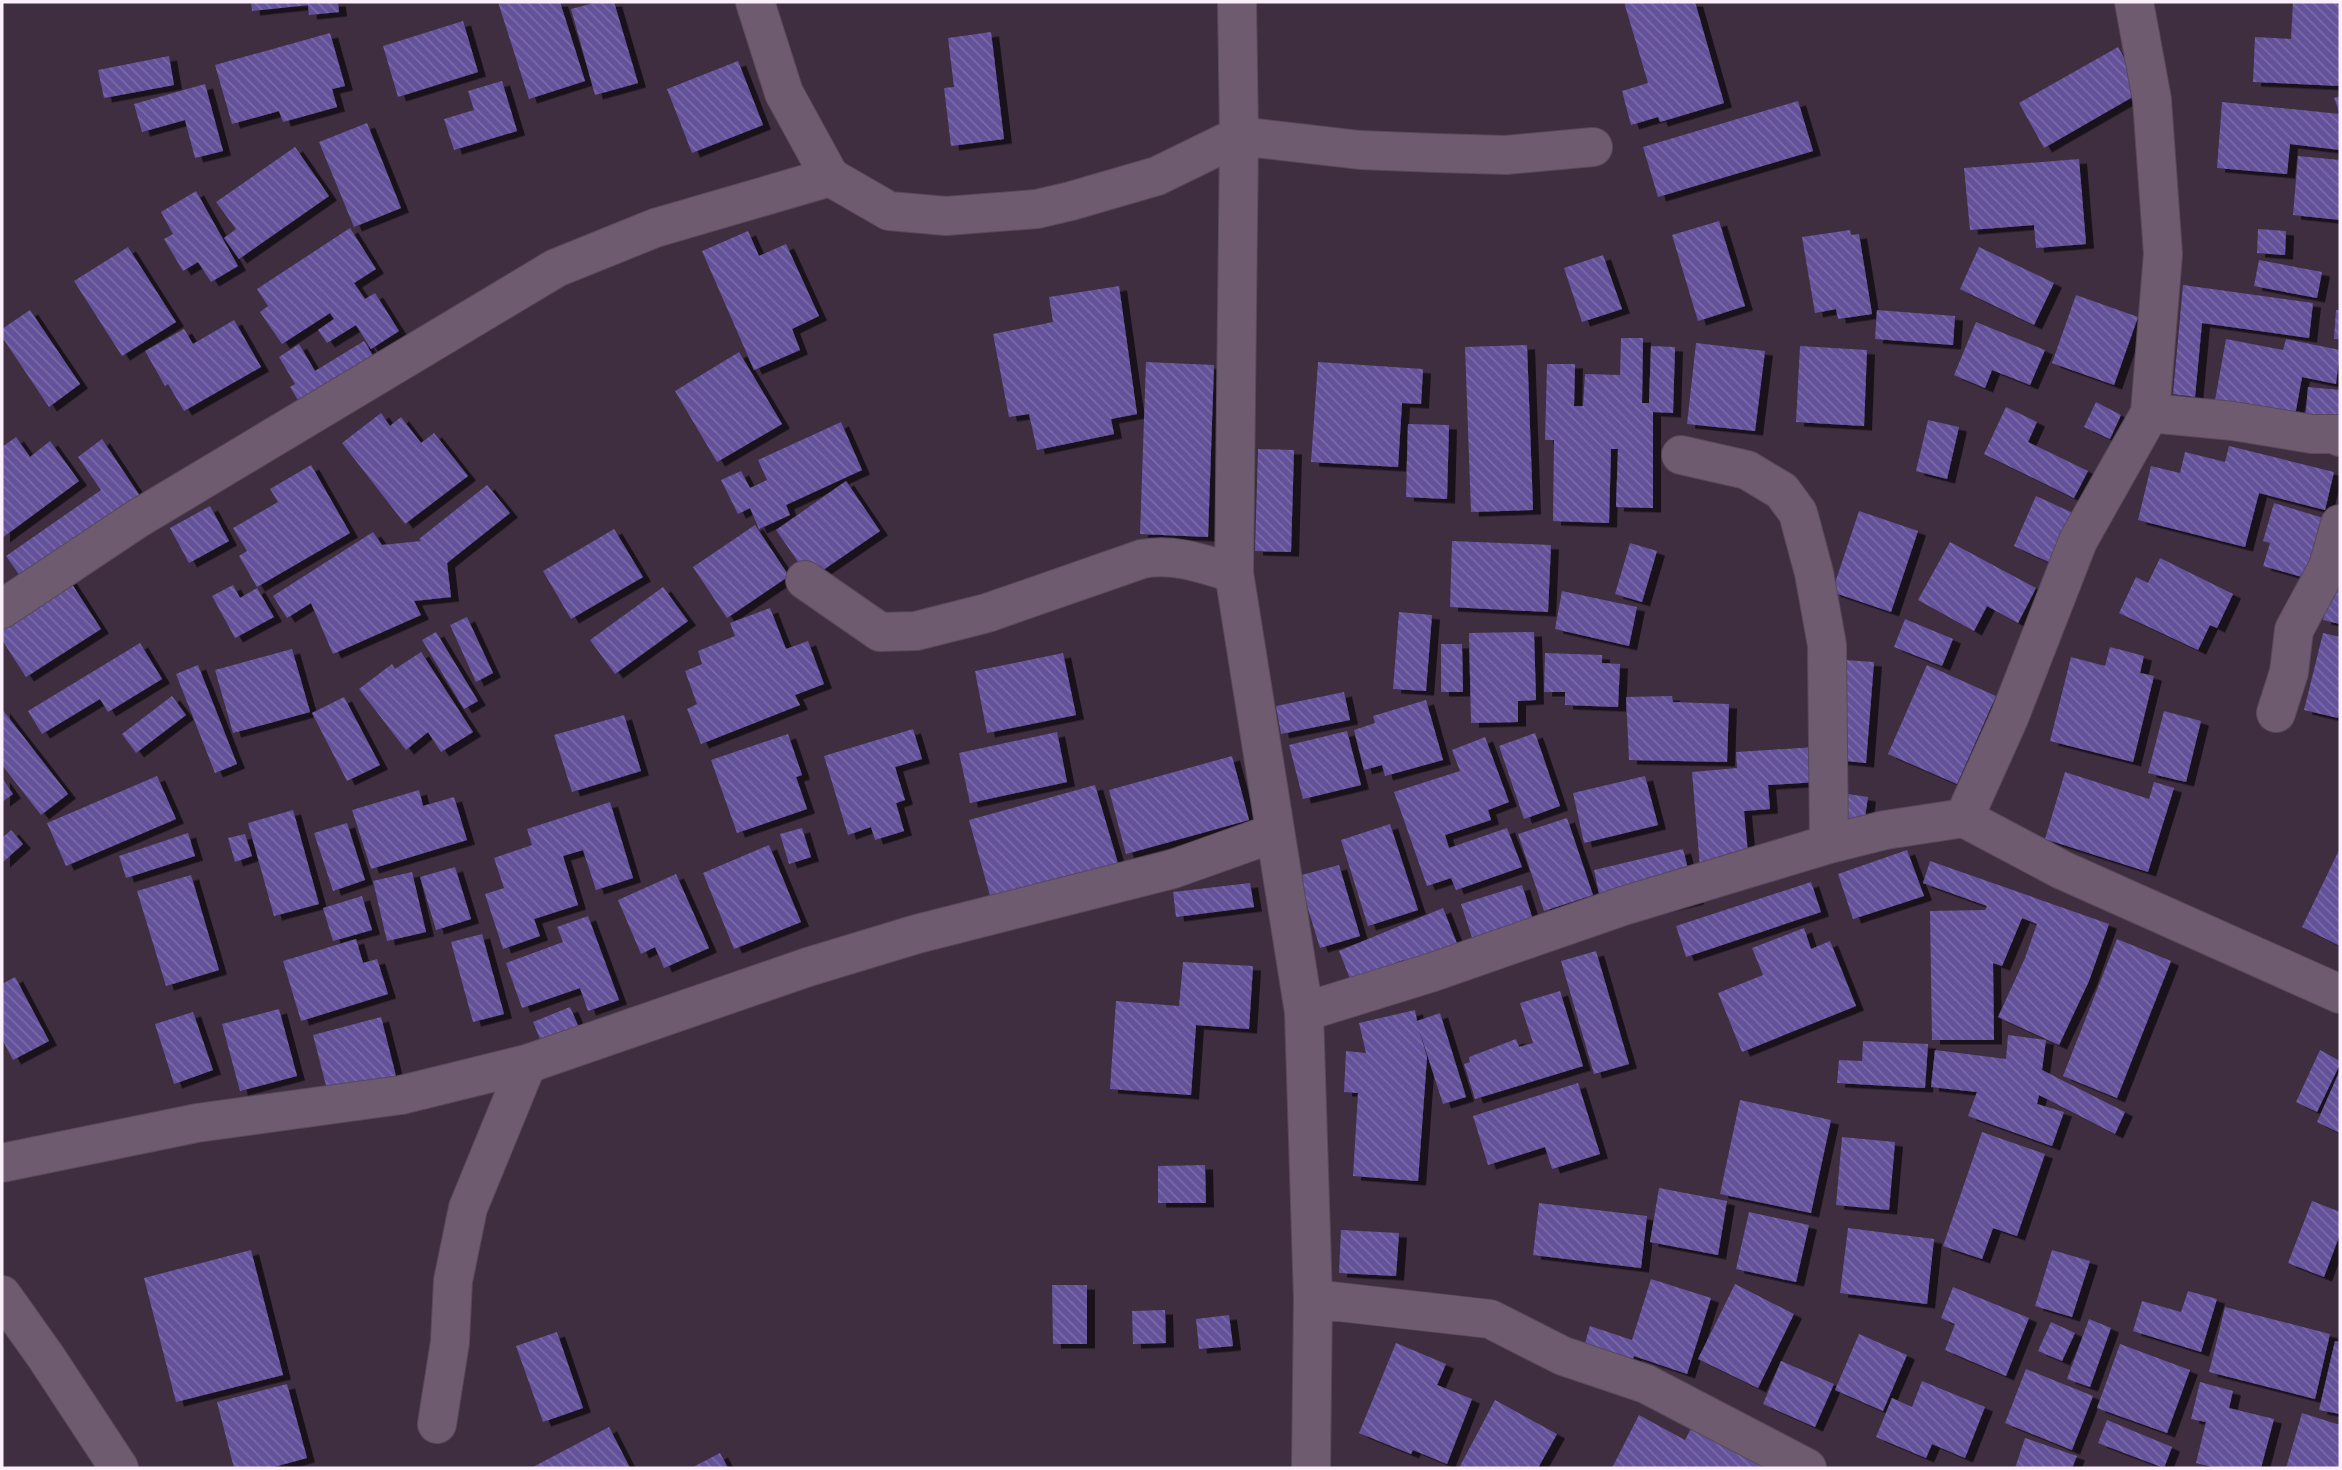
<svg xmlns="http://www.w3.org/2000/svg" width="2342" height="1470" viewBox="0 0 2342 1470" font-family="Inter,sans-serif">
<style>
.building{fill:url(#building-back-hatch);filter:url(#shadow)}
.lines{fill:none;stroke-linecap:round;stroke-linejoin:round}
.street-casing{stroke:#58495a;stroke-width:40}
.street{stroke:#6e5b6f;stroke-width:38}
</style>
<defs>
<pattern id="building-back-hatch" width="6" height="6" patternUnits="userSpaceOnUse" patternTransform="scale(1.75)"><rect width="6" height="6" fill="#64519a"/><path d="M-1 5l2 2M0 0l6 6M5-1l2 2" fill="none" stroke="#7b6aa9"/></pattern>
<filter id="shadow"><feDropShadow dx="8" dy="4.5" stdDeviation="0" flood-color="#0009"/></filter>
</defs>
<rect width="100%" height="100%" fill="#3f2d40"/>
<path class="building" d="M251,2H338L339,12L309,15L308,5L252,11Z
M498,2H560L585,81L529,99Z
M598,2H614L638,83L595,95L571,9Z
M1624,2H1695L1724,103L1660,122L1658,117L1631,125L1622,91L1648,83Z
M2293,2H2340V86L2253,82L2255,37L2291,39Z
M463,21L478,72L398,97L383,46Z
M991,32L1004,139L951,146L944,88L954,87L948,38Z
M330,33L345,86L332,89L337,107L283,122L279,111L232,124L215,65Z
M2118,47L2143,91L2044,148L2019,103Z
M169,56L174,85L104,98L98,70Z
M738,61L763,125L692,153L667,89Z
M502,81L517,131L454,150L444,119L474,110L468,91Z
M205,84L223,151L195,158L185,120L142,132L134,104Z
M2340,96V150L2290,144L2287,174L2217,168L2222,102L2340,114L2334,98Z
M1798,101L1813,151L1658,197L1643,147Z
M367,123L401,208L354,227L319,142Z
M295,147L329,196L239,259L224,238L236,229L216,202Z
M2298,156L2340,160V220L2293,215Z
M2079,159L2086,244L2036,248L2034,225L1970,230L1964,168Z
M196,191L238,266L211,282L198,262L183,271L164,239L173,234L161,212Z
M1719,221L1745,306L1698,321L1672,235Z
M350,228L376,269L354,283L365,299L375,293L399,331L371,349L356,325L327,343L318,330L334,319L330,313L282,344L260,312L268,306L257,289Z
M2258,229L2286,231L2285,255L2257,253Z
M1850,230L1851,235L1859,234L1872,314L1838,319L1836,309L1815,313L1802,237Z
M748,231L759,256L786,244L819,316L792,329L800,350L754,370L702,251Z
M128,247L176,322L122,356L74,281Z
M1979,247L2054,283L2034,325L1960,289Z
M1603,255L1622,309L1582,322L1564,268Z
M2259,260L2322,272L2317,298L2254,286Z
M2183,285L2313,303L2309,338L2202,323L2195,397L2173,394Z
M1119,286L1137,414L1111,419L1114,434L1037,450L1029,414L1009,417L993,334L1053,322L1049,297Z
M2076,295L2138,317L2114,385L2052,363Z
M30,310L80,384L49,407L2,337V329Z
M1877,310L1955,316L1953,345L1875,339Z
M2336,310H2340V339H2334Z
M234,320L261,367L184,411L168,384L165,386L145,351L184,329L193,344Z
M1976,322L2045,350L2030,385L1992,370L1985,388L1954,375Z
M1621,338H1643L1642,403H1649L1651,346L1675,347L1673,413L1653,412V508L1616,507L1618,449H1611L1609,523L1553,521L1554,440H1545L1547,364H1575L1574,406H1583L1585,374L1620,375Z
M2226,339L2283,350L2286,339L2340,350L2336,384L2302,377L2294,421L2214,406Z
M364,341L375,359L301,405L290,387L295,384L279,357L299,344L315,371Z
M1696,343L1765,351L1755,431L1687,424Z
M1527,345L1533,510L1471,512L1465,347Z
M1800,346L1867,350L1864,426L1796,422Z
M739,352L782,424L717,462L675,391Z
M1146,362L1214,365L1208,537L1140,534Z
M1318,362L1423,369L1421,404L1402,403L1398,467L1311,462Z
M2308,387L2340,390V425L2305,422Z
M2096,402L2121,415L2110,439L2084,427Z
M2006,407L2037,422L2028,442L2088,471L2074,498L1984,454Z
M381,413L390,426L401,417L421,443L434,433L468,476L405,524L342,443Z
M1928,420L1959,427L1947,479L1916,471Z
M841,422L862,470L786,505L790,515L759,529L750,508L738,514L721,480L741,471L750,488L767,480L758,460Z
M1408,424L1449,425L1447,499L1406,497Z
M16,437L30,457L50,441L79,481L2,538V447Z
M102,439L144,502L27,586L6,556L101,490L78,457Z
M2229,446L2334,472L2325,510L2259,493L2245,547L2138,520L2151,466L2180,473L2185,452L2225,462Z
M1258,449L1294,450L1291,552L1255,551Z
M311,465L350,533L257,587L239,556L247,551L233,528L278,502L270,489Z
M846,481L880,531L810,579L776,530Z
M487,485L510,513L447,563L451,597L414,601L421,615L333,654L311,603L287,618L273,596L373,532L382,545L421,541L419,539Z
M2036,496L2073,513L2051,563L2014,546Z
M2274,503L2330,520L2313,580L2263,566L2270,543L2263,541Z
M210,506L229,541L189,563L170,528Z
M1859,511L1918,531L1891,612L1832,592Z
M755,525L789,576L727,618L693,567Z
M614,529L643,577L571,619L543,571Z
M1452,541L1551,545L1548,612L1450,607Z
M1950,542L2036,588L2018,623L1987,606L1974,631L1918,600Z
M1630,543L1657,551L1642,602L1615,594Z
M2160,558L2233,594L2217,628L2210,625L2198,650L2119,613L2136,577L2148,583Z
M2333,577L2340,578V624L2323,620Z
M68,578L101,629L26,677L2,640V621Z
M233,585L240,598L257,588L274,617L235,638L212,596Z
M663,587L688,621L615,674L590,640Z
M1562,591L1637,607L1629,646L1555,629Z
M770,608L786,649L808,641L824,684L795,695L800,705L701,744L687,709L697,704L685,671L702,664L698,651L735,636L730,623Z
M1399,612L1432,615L1426,691L1393,689Z
M467,617L493,673L476,682L450,625Z
M1905,619L1953,639L1942,666L1894,647Z
M436,632L478,701L464,709L422,640Z
M1534,632L1536,700L1518,701V722L1471,723L1469,633Z
M2323,633L2340,637V709L2338,718L2304,710Z
M140,643L162,679L108,712L100,699L42,734L28,711Z
M1441,644H1462L1463,692H1441Z
M2110,647L2144,656L2140,673L2154,676L2133,762L2050,741L2071,657L2105,666Z
M292,649L310,712L233,733L215,670Z
M421,652L473,732L441,752L428,732L406,750L359,689L392,664L395,669Z
M1063,653L1076,715L987,733L975,671Z
M1545,653L1602,655V663L1620,664L1618,707L1565,705V692H1544Z
M1845,660L1874,662L1866,763L1836,760Z
M198,665L237,764L215,773L176,674Z
M1927,665L1996,696L1957,784L1888,754Z
M1344,692L1350,720L1281,734L1276,706Z
M172,696L186,715L136,753L122,734Z
M1672,696L1673,702L1729,704L1727,762L1629,760L1626,697Z
M344,697L380,765L347,781L312,713Z
M1426,700L1443,760L1385,776L1382,765L1364,770L1354,730L1375,723L1373,716Z
M2,709L68,794L41,815L2,765Z
M2164,711L2201,721L2186,782L2148,773Z
M624,715L641,771L572,792L554,735Z
M913,729L922,759L895,767L905,800L896,803L904,831L875,840L871,827L848,835L824,756Z
M1347,731L1361,785L1303,799L1289,745Z
M1057,732L1067,782L970,803L959,753Z
M1535,733L1560,806L1524,819L1499,746Z
M788,734L802,775L796,777L807,809L737,833L711,760Z
M1485,737L1509,802L1488,810L1491,820L1445,835L1449,848L1507,828L1522,867L1456,890L1451,878L1427,886L1394,792L1460,771L1452,750Z
M1816,747L1818,782L1768,785L1770,809L1744,811L1750,875L1701,879L1692,772L1737,768L1736,752Z
M1232,756L1249,820L1126,854L1109,790Z
M2065,772L2149,799L2154,782L2174,788L2148,872L2045,839Z
M157,776L176,819L66,866L47,823Z
M1645,776L1658,825L1584,843L1573,793Z
M2,778L13,794L2,802Z
M1095,785L1119,867L992,903L969,820Z
M419,790L423,806L454,797L467,840L371,869L352,810Z
M1841,793L1868,797L1863,831L1837,828Z
M610,802L633,878L596,890L583,850L563,856L578,905L534,919L540,936L503,949L485,894L504,888L494,858L532,845L527,829Z
M293,810L319,904L274,916L248,823Z
M1567,818L1593,895L1544,911L1518,834Z
M347,823L365,880L333,891L314,833Z
M1390,824L1418,910L1368,926L1341,840Z
M802,828L811,857L789,864L780,834Z
M11,830L23,844L2,863V838Z
M188,833L195,856L126,878L119,856Z
M245,834L252,856L235,862L228,838Z
M769,845L801,922L734,949L703,873Z
M2340,848V946L2302,927Z
M1683,849L1696,900L1605,921L1594,870Z
M1907,850L1924,896L1853,919L1838,874Z
M1930,861L2109,924L2089,981L2059,1045L1998,1017L2025,958L2037,924L2022,918L2002,966L1993,963L1994,1040H1932L1930,911L1985,910L1987,906L1923,883Z
M1339,865L1360,936L1320,948L1298,876Z
M455,867L471,919L436,930L420,877Z
M412,872L426,932L387,941L373,881Z
M676,874L709,948L664,968L655,947L641,954L618,900Z
M191,875L219,970L166,986L137,891Z
M1811,882L1821,912L1686,957L1676,926Z
M1250,883L1254,907L1176,917L1173,892Z
M1522,885L1538,936L1478,956L1461,904Z
M362,896L372,930L333,941L323,908Z
M1443,908L1458,946L1406,967L1403,960L1351,981L1339,951Z
M588,916L619,1000L588,1011L580,988L522,1008L506,963L563,942L557,927Z
M1804,928L1811,949L1830,941L1856,1006L1742,1052L1718,993L1763,975L1752,948Z
M482,934L504,1014L473,1022L451,942Z
M356,939L363,963L377,959L388,994L301,1021L283,961Z
M2117,939L2171,961L2117,1098L2063,1076Z
M1596,951L1629,1064L1594,1074L1561,961Z
M1183,962L1253,966L1249,1029L1196,1025L1191,1095L1110,1089L1116,1001L1179,1006Z
M15,977L49,1041L13,1060L2,1039V984Z
M1560,991L1583,1066L1475,1099L1464,1064L1470,1062L1469,1057L1516,1039L1519,1047L1533,1043L1520,1003Z
M570,1007L580,1030L543,1046L533,1022Z
M279,1009L297,1076L240,1091L222,1024Z
M1415,1010L1417,1021L1440,1013L1466,1097L1443,1104L1418,1026L1427,1057L1418,1181L1353,1176L1358,1093L1344,1092L1346,1051L1366,1053L1359,1023Z
M193,1012L213,1070L174,1084L155,1024Z
M381,1017L397,1080L329,1097L313,1035Z
M2008,1035L2046,1040L2042,1070L2125,1112L2115,1134L2039,1095L2037,1104L2064,1112L2052,1146L1968,1116L1977,1092L1931,1087L1935,1050L2006,1059Z
M1863,1041L1928,1044L1925,1088L1837,1083L1839,1060L1862,1061Z
M2320,1050L2340,1061V1064L2317,1112L2296,1102Z
M2340,1070V1133L2317,1122Z
M1578,1083L1600,1154L1552,1169L1545,1147L1488,1165L1473,1116Z
M1740,1100L1831,1120L1811,1213L1720,1194Z
M1982,1132L2045,1154L2017,1236L1993,1228L1982,1259L1943,1246Z
M1842,1137L1895,1142L1889,1210L1836,1205Z
M1205,1165L1206,1203H1158V1166Z
M1659,1188L1727,1201L1718,1255L1650,1242Z
M2312,1201L2340,1212V1234L2324,1277L2288,1263Z
M1539,1203L1647,1216L1641,1268L1533,1255Z
M1749,1212L1809,1225L1796,1282L1736,1269Z
M1848,1228L1934,1239L1927,1304L1840,1293Z
M1341,1230L1399,1233L1396,1276L1339,1273Z
M251,1250L283,1375L176,1402L144,1278Z
M2052,1250L2090,1261L2072,1317L2035,1306Z
M1651,1279L1711,1298L1687,1374L1634,1356L1631,1366L1583,1350L1590,1326L1632,1340Z
M1735,1284L1794,1314L1758,1388L1698,1359Z
M1052,1285H1087V1344H1053Z
M1953,1287L2029,1318L2006,1376L1945,1350L1955,1324L1941,1318Z
M2188,1291L2217,1299L2201,1352L2133,1331L2142,1301L2181,1312Z
M2225,1307L2330,1334L2315,1399L2209,1372Z
M1165,1310L1166,1343L1133,1344L1132,1311Z
M1229,1315L1233,1346L1199,1349L1196,1319Z
M2089,1319L2111,1328L2090,1387L2067,1379Z
M2051,1322L2075,1333L2062,1361L2038,1351Z
M557,1332L583,1408L543,1422L516,1346Z
M1859,1334L1907,1355L1883,1411L1835,1390Z
M2335,1341L2340,1342V1414L2319,1410Z
M1396,1343L1446,1364L1437,1385L1472,1399L1447,1464L1413,1450L1411,1454L1359,1433Z
M2120,1344L2190,1370L2167,1433L2097,1408Z
M1781,1361L1834,1384L1815,1427L1763,1404Z
M2026,1369L2093,1396L2072,1450L2005,1423Z
M1922,1381L1985,1407L1965,1458L1932,1444L1926,1458L1876,1437L1892,1398L1912,1407Z
M2200,1382L2233,1391L2229,1408L2274,1419L2261,1468H2216L2196,1463L2206,1422L2191,1419Z
M287,1384L307,1458L270,1468H234L217,1402Z
M1495,1400L1557,1434L1538,1468H1459Z
M2302,1413L2340,1425V1468H2286Z
M1639,1415L1685,1440L1697,1417L1795,1468H1612Z
M2107,1420L2172,1447L2164,1468L2098,1443Z
M609,1427L630,1468H531Z
M2025,1438L2077,1456L2072,1468H2015Z
M720,1453L728,1468H691Z"/>
<g class="lines">
<g class="street-casing">
<path id="street" d="M755,2L784,93L830,177L889,211L946,216L1037,209L1071,201L1157,176L1239,136L1360,150L1436,153L1506,155L1593,147
M1237,2L1239,136L1234,573L1304,1012L1313,1299L1311,1468
M2150,413L2233,421L2312,434H2337L2340,437
M1681,455L1747,470L1782,491L1798,513L1814,573L1827,645L1829,844
M805,580L880,632L916,631L987,613L1142,559C1175,553 1203,564 1234,573
M2,609L137,519L556,268L655,228L830,177
M2276,713L2289,672L2294,630L2328,567L2340,524
M1964,818L2009,718L2078,541L2150,413L2163,254L2152,100L2134,2
M1304,1012L1430,973L1623,906L1829,844L1885,830L1964,818L2062,870L2340,994
M2,1163L197,1123L401,1095L527,1064L808,967L917,934L1173,869L1274,833
M2,1295L46,1357L119,1468
M1313,1299L1490,1319L1563,1356L1646,1384L1807,1468
M437,1424L450,1342L453,1281L468,1208L527,1064"/>
</g>
<use href="#street" class="street"/>
</g>
<rect width="2342" height="1470" fill="none" stroke="#faeffb" stroke-width="7"/>
</svg>
